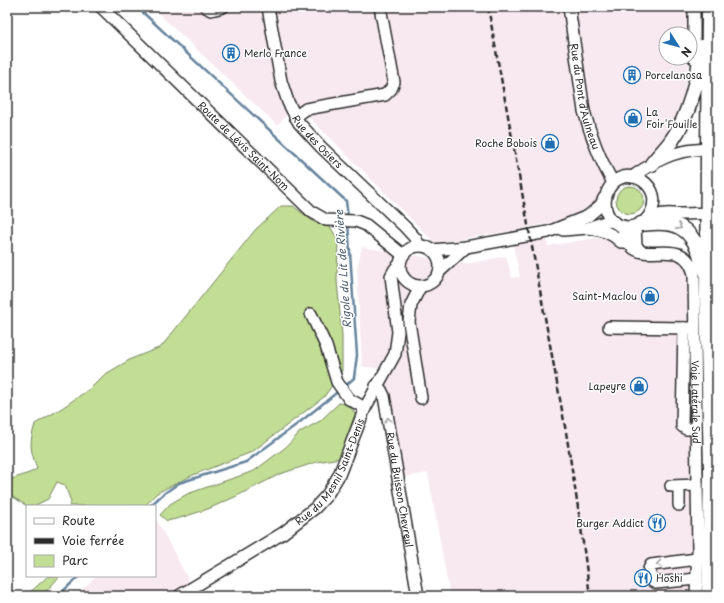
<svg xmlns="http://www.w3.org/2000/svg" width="724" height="603" viewBox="0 0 724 603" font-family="'Playpen Sans',sans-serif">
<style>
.built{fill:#f8e8ef}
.green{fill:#c2dd94;stroke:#768460}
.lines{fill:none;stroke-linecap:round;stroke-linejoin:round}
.stream{stroke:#65839c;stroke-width:2.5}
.minor-casing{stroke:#2b2b2b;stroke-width:14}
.major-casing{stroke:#2b2b2b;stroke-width:17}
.minor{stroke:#fff;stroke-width:11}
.major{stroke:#fff;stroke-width:14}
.rail{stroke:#2b2b2b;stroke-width:2.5;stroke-dasharray:6 3;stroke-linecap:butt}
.oneway{stroke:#a0a0a0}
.labels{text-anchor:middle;stroke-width:3;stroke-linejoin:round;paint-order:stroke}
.poi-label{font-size:10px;fill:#2b2b2b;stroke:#fff;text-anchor:start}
.street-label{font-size:10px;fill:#2b2b2b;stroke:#fff}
.water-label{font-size:11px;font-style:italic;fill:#4d5e6d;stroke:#fff}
</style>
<rect width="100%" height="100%" fill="#fff"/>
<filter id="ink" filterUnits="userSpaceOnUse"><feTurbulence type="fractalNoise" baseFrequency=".025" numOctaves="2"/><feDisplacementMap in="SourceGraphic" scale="8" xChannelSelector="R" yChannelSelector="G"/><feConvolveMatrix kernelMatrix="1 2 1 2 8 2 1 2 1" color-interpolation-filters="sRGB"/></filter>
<g filter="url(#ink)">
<path class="built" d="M152,7H697L690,34H666V58H690L685,89L674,124L654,152L580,216L517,230L435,243L297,105L277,125Z
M546,237L548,246L596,238L646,245L651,247H680L696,260L701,596H450L428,473L403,477L381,369L362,366L357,270L362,247L466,264L506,256L512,278L520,277L513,244Z
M155,517L190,583L168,596H76L96,576H155Z"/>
<path class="green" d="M616 200a14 14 0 1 1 28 0a14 14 0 1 1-28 0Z
M281,206H293L314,222L331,228L338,240L337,281L342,335V371L324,397L252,452L193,475L157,493L145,506H69L71,502L65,485L57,482L48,499L34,506H27L10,495L7,496V481C17,476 28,475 37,469C30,448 29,445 35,424L62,408L91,388L104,375L131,359L161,347L256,229Z
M339,403C346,404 352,407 355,414L340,458L317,462L280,474L237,496L208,509L180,518L167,521L160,515L170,504L187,494L254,471L286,447L300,432L320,421Z
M48,576H60L42,596H26Z"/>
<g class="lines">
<path class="stream" d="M137,7L346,201L348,218
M344,387L354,378L357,355L348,223
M150,506L162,495L179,483L246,462L300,422L340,390
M58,596L79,576"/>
<g class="minor-casing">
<g id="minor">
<path id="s1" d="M101,7L312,212L326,220L356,221L366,225L403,255"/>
<path d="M206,7L211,10L223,7"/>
<path id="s2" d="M268,7L281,81L288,102L299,123L321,147L405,227L416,239L419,246"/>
<path id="s3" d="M569,7L584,111C590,133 601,163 613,182"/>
<path d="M694,7V58"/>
<path d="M295,117L306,109L385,95L391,89L394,82L380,7"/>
<path d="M632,177C662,156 680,148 717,149"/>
<path d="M645,221C671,192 633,163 613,183C598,199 605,226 628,227C640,227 648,218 659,215C664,213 671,214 677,214C690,214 704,213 717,213"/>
<path id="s4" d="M622,226C624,232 626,241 631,246C648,264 684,235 694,274L698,550L696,596"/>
<path d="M635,226L636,245L640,251"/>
<path d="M589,228C602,230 612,233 621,242H627"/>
<path d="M563,230L588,228L608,221L615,222"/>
<circle cx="420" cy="266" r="20"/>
<path d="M432,250L466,247L548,232L588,216L601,205L604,198"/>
<path d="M440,271L466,247"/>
<path d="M420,287L411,305L409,322L421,398"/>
<path d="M311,314L326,346L337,382L349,399L365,408"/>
<path d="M609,327L690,328"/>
<path d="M684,328L682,426L686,429H696"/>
<path id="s5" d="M376,386L381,390L384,396L418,596"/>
<path d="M671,486L697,485"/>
<path d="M679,486V505"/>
<path d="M697,579L656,583L652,581L649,569L651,565L697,559"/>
<path id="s6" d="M179,596L283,533L315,508L327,495L339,475L365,408L395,354L398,332L391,276L395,269L400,264"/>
</g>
</g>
<g class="major-casing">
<path id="major" d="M652,164C658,156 666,149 672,140C688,118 700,75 701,47
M641,224C652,223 664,221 675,225C691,230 702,251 702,267
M709,596L711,469L707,296L709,7"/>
</g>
<use href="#minor" class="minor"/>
<use href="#major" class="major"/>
<path class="rail" d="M488,7L566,432L580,520L590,596"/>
</g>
<defs><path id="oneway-chevron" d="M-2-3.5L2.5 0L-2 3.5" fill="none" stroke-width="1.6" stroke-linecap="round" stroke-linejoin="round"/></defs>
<g class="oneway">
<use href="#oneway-chevron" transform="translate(679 227) rotate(28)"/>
<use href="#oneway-chevron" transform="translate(388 420) rotate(-100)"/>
<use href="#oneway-chevron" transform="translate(659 564) rotate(172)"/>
</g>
</g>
<defs>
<g id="building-ring" transform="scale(0.9)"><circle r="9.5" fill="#fff" stroke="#1f6fb2" stroke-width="1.5"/><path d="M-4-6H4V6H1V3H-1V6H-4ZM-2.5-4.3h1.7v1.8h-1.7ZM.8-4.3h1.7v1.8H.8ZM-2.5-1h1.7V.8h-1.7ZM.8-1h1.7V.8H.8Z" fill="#1f6fb2"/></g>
<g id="shop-ring" transform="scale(0.9)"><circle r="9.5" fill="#fff" stroke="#1f6fb2" stroke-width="1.5"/><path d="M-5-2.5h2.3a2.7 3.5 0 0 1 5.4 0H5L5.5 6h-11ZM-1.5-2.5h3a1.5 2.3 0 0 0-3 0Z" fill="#1f6fb2"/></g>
<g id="restaurant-ring" transform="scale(0.9)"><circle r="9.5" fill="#fff" stroke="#1f6fb2" stroke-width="1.5"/><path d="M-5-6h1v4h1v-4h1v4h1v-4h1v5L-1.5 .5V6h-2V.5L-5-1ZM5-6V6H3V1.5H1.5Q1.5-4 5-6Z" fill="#1f6fb2"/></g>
</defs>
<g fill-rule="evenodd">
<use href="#building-ring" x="231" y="53"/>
<use href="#building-ring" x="632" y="75"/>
<use href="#shop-ring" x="633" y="118"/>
<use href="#shop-ring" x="550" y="143"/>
<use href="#shop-ring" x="650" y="296"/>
<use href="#shop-ring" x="639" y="386"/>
<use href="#restaurant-ring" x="657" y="523"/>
<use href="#restaurant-ring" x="643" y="578"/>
</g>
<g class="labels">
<g class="poi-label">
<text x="244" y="57">Merlo France</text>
<text x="645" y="79">Porcelanosa</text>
<text x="646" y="116">La<tspan x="646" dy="12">Foir'Fouille</tspan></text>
<text x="537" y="147" text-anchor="end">Roche Bobois</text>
<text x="637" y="300" text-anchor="end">Saint-Maclou</text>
<text x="626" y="390" text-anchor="end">Lapeyre</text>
<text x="644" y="527" text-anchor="end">Burger Addict</text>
<text x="656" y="582">Hoshi</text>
</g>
<g class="street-label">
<text dy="4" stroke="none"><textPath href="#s3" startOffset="91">Rue du Pont d'Aulneau</textPath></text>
<text dy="4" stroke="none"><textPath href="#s2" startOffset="147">Rue des Osiers</textPath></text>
<text dy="4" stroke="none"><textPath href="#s1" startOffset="199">Route de Lévis Saint-Nom</textPath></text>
<text dy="4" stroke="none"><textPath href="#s4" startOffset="226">Voie Latérale Sud</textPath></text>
<text dy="4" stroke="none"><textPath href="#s6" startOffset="201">Rue du Mesnil Saint-Denis</textPath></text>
<text dy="4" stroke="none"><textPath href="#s5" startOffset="108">Rue du Buisson Chevreul</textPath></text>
</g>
<g class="water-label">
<text transform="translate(343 269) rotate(-94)" y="4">Rigole du Lit de Rivière</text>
</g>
</g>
<rect width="724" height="603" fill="none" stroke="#fff" stroke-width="24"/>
<rect x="12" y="12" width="700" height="579" fill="none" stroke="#2b2b2b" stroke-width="1.5" filter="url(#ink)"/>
<rect x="26" y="505" width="130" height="72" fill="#ffffff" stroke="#aaaaaa"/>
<rect x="34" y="518" width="20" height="6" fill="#ffffff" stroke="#aaaaaa"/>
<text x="62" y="525" font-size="12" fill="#2b2b2b">Route</text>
<rect x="34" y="538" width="20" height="6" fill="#2b2b2b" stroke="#aaaaaa"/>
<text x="62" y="545" font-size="12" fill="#2b2b2b">Voie ferrée</text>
<rect x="34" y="555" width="20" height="12" fill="#c2dd94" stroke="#aaaaaa"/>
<text x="62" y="565" font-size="12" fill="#2b2b2b">Parc</text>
<g transform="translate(678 46) rotate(126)"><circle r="19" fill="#ffffff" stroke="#aaaaaa"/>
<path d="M0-3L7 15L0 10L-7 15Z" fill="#1f6fb2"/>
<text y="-6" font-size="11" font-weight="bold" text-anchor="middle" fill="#2b2b2b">N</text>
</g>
</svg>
